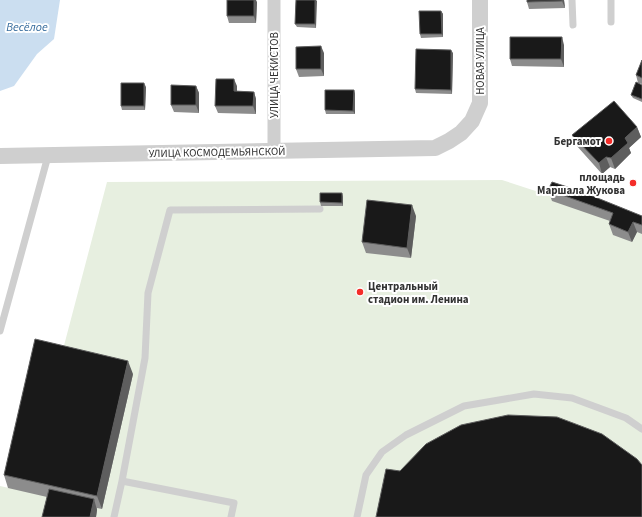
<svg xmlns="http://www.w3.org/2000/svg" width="642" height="517" viewBox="0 0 642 517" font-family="'Source Sans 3',sans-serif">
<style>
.green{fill:#e7efe0}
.water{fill:#cbdef0}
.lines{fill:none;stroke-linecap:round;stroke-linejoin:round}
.service{stroke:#cfcfcf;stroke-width:7}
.minor{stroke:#cfcfcf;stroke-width:13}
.tertiary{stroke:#cfcfcf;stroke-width:16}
.wall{fill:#8c8c8c}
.shaded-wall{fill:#5e5e5e}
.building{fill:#191919;stroke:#5e5e5e}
.poi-dot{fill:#f42d29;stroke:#fff;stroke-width:1.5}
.labels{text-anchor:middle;stroke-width:4;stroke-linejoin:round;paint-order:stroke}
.street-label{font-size:11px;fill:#323232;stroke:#fff}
.poi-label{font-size:11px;font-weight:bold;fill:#323232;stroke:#fff;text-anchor:end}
.water-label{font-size:12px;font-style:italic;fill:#376c9d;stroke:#fff}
</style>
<rect width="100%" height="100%" fill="#fff"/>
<path class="green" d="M502,180L554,197L642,232V517H0V486L9,488L61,357L107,182Z"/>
<path class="water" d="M0,0H60L54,39L37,54L14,86L0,91Z"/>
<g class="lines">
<path class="service" d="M572,0L573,25
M611,0V22
M0,331L48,156
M122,481L145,358L148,293L170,210L320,209
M114,517L122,481L234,503L231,517
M357,517L366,475L382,452L406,435L464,406L534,394L572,398L626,418L642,429"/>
<path class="minor" d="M274,150V0"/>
<path class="tertiary" d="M0,156L435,148L449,141L461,133L472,121L480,103V0"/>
</g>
<path class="wall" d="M296,0H316V28L297,27L295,24Z
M564,0L565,8L529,9L527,2Z
M257,2L256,23H229L227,16Z
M441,11L443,14V37L421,38L420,34Z
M564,45V67L512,66L510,59Z
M324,53V76L299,77L296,69Z
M453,53L452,94L416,93L415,89Z
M642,60V84L638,83L636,75Z
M642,85V102L633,98L631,95Z
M196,86L199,93V113L174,112L171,105Z
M237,86V91L254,92L256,99V114L218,113L215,106Z
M146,87L145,110H122L121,106Z
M354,90L355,94V114H326L325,110Z
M637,127L641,137L629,148L631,153L615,169L610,167L602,174L576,145L572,135Z
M548,190L642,216V234L637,232L632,242L613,235L609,224L610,221L552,201Z
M342,193L343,197V206H321L320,202Z
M416,216L411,258L366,253L362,242Z
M133,374L102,509L97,508V510L96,517H42L47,497L8,488L4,475Z"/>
<path class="shaded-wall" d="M254,0H256L257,2L256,23L254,16Z
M315,0H316L317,1L316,28L315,24Z
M562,0H564L565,8L562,1Z
M441,11L443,14V37L442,34Z
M562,37L564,45V67L561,59Z
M321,46L324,53V76L321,69Z
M451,50L453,53L452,94L451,90Z
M234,79L237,86V99L234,91Z
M144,83L146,87L145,110L144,106Z
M196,86L199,93V113L196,105Z
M354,90L355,94V114L353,111Z
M254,92L256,99V114L253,106Z
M637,127L641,137L629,148L631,153L615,169L611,158L625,138Z
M606,157L610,167L602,174L599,163Z
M342,193L343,197V206L342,203Z
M412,205L416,216L411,258L407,248Z
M633,222L637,232L632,242L628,232Z
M128,361L133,374L102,509L97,496Z
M94,499L97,510L96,517H90Z"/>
<path class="building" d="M227,0H254V16H227Z
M296,0H315V24H295Z
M527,0H562V1L527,2Z
M419,11H441L442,34H420Z
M510,37H562L561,59H510Z
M321,46V69H296V47Z
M416,49L451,50V90L415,89Z
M642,60V78L636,75Z
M216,79H234V91L254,92L253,106H215Z
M636,82L642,85V99L631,95Z
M121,83H144V106H121Z
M171,85L196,86V105H171Z
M325,90H354L353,111L325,110Z
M614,101L637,127L625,138L628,143L611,158L606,157L599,163L572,135Z
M552,182L580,191L642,216V225L633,222L628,232L609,224L613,213L548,190Z
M320,193H342V203L320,202Z
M367,200L412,205L407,248L362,242Z
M35,339L128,361L97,496L4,475Z
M508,415L557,417L602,434L637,459L642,465V517H376L386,469L400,471L426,444L461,425Z
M49,489L94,499L90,517H42Z"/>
<g class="poi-dot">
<circle cx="609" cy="141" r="4"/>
<circle cx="633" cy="183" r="4"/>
<circle cx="360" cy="292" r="4"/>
</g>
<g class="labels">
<g class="street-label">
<text transform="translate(480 61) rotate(-90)" y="4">НОВАЯ УЛИЦА</text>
<text transform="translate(274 75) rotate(-90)" y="4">УЛИЦА ЧЕКИСТОВ</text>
<text transform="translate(217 152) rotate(-1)" y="4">УЛИЦА КОСМОДЕМЬЯНСКОЙ</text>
</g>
<g class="poi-label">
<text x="601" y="145">Бергамот</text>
<text x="625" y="181">площадь<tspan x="625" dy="13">Маршала Жукова</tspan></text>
<text x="368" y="290" text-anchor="start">Центральный<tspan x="368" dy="13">стадион им. Ленина</tspan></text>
</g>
<g class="water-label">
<text x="27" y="31">Весёлое</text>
</g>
</g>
</svg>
